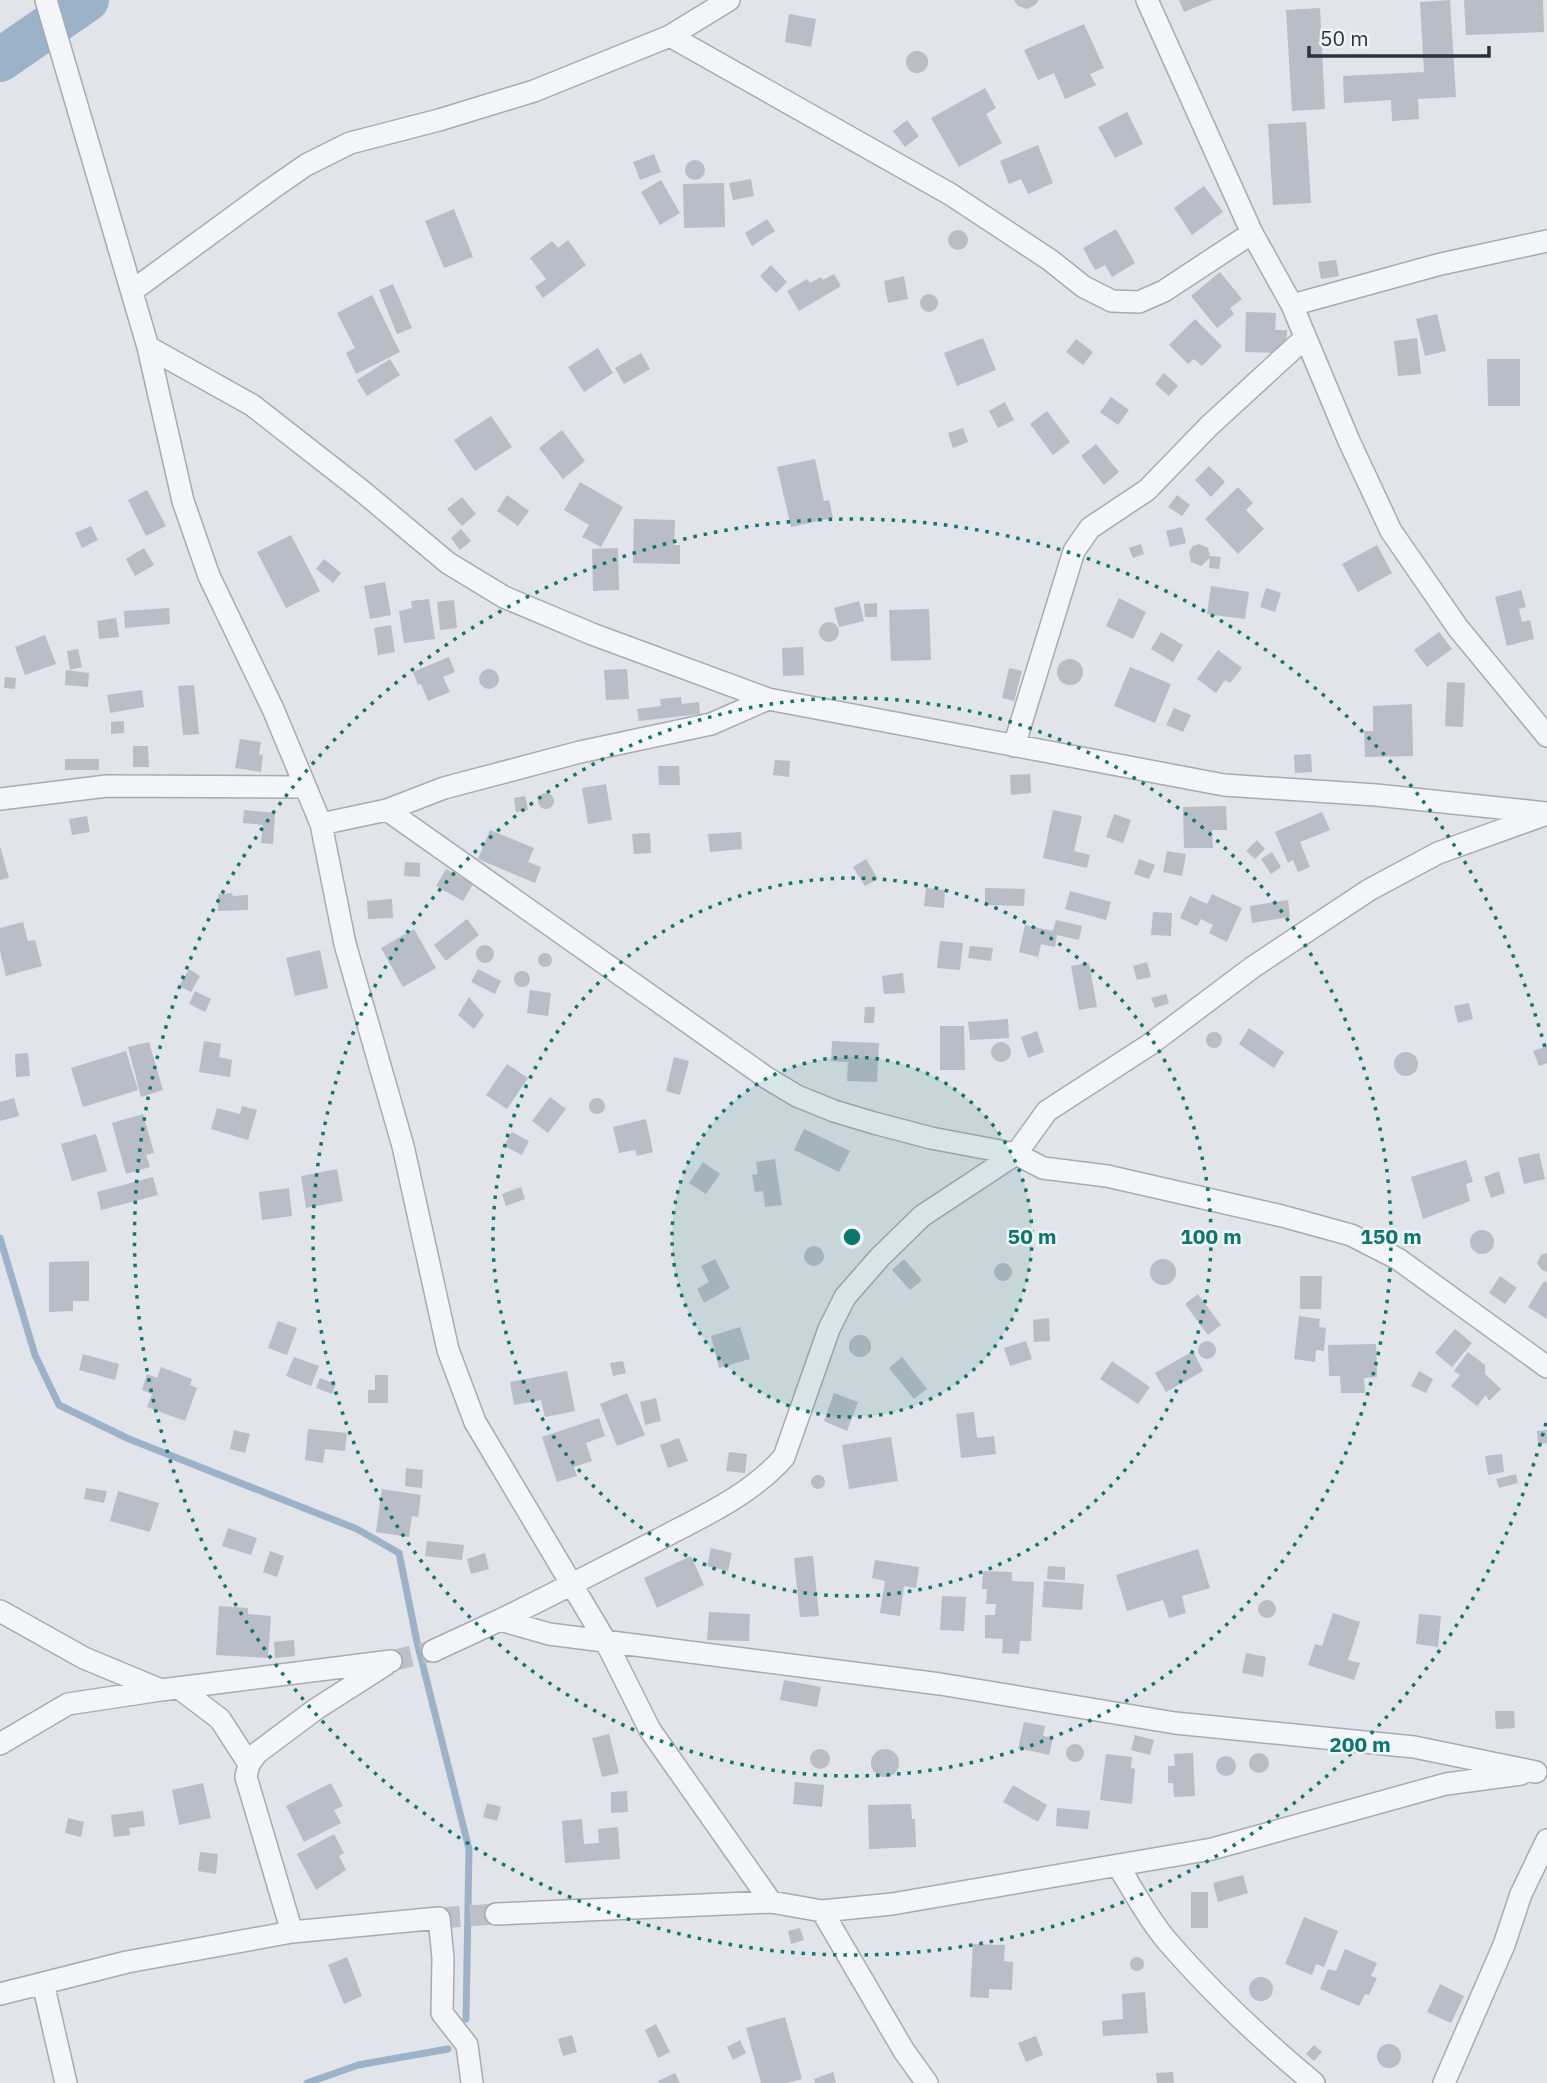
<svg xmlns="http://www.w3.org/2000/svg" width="1547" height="2083" viewBox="0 0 1547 2083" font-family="'IBM Plex Sans',sans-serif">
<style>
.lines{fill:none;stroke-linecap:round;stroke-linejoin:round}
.stream{stroke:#9cb2c9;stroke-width:7}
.river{stroke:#9cb2c9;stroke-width:44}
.building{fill:#b8bdc6}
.minor-tunnel{stroke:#bcc0c7;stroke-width:21;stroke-dasharray:21 10;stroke-linecap:butt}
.minor-casing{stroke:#a6abb3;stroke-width:24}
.minor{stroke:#f3f5f8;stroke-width:21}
.ring{fill:none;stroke:#0f766e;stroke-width:3.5;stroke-dasharray:3.5 7}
.centre{fill:#0f766e;stroke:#f0f3f7;stroke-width:3.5}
.ring-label{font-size:21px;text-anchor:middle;font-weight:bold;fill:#0f766e;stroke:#f0f3f7;stroke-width:5;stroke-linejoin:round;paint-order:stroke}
</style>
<rect width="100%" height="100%" fill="#e1e4e9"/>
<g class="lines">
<path class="stream" d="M0,1238L35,1355L59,1405L129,1439L357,1529L399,1553L417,1642L469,1849L466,2019
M307,2083L358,2065L448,2049"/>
<path class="river" d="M0,60L87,0"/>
</g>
<path class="building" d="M1014,0H1039L1035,5L1027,9L1018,6Z
M1179,0H1213L1184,12Z
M1450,0L1456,97L1418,99L1419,119L1392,121L1391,100L1344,103L1343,76L1424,72L1420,2Z
M1464,0H1543L1544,32L1466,35Z
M1320,8L1325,109L1292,111L1286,10Z
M789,14L816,19L811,47L785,42Z
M1084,24L1104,68L1090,74L1096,85L1065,99L1054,73L1038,80L1024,50Z
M906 62a11 11 0 1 1 22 0a11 11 0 1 1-22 0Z
M985,88L996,108L986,114L1002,143L959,167L931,118Z
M1127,112L1143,144L1115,158L1098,127Z
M907,120L919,136L905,147L893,131Z
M1306,122L1311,203L1273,205L1268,124Z
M1038,145L1053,183L1028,194L1021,179L1009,184L1000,161Z
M654,154L661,172L640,180L633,162Z
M685 170a10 10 0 1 1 20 0a10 10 0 1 1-20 0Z
M751,179L754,196L733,200L729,183Z
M661,180L680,213L660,225L641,192Z
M724,183L725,227L684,228L683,184Z
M1204,186L1223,212L1192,235L1174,208Z
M454,209L473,257L444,268L425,221Z
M767,219L775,231L752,246L745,233Z
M1116,229L1135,263L1112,277L1105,265L1095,270L1083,248Z
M948 240a10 10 0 1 1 20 0a10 10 0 1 1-20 0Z
M568,240L586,265L543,298L535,287L546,279L530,258L552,241L558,248Z
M1336,260L1339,276L1321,279L1318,262Z
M771,265L787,282L776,293L760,276Z
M1220,272L1242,299L1230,308L1234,314L1217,328L1191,296Z
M834,274L841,286L799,311L787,291L807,279L810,283L821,277L823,280Z
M904,276L908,299L888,303L884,281Z
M393,284L412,328L397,334L379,290Z
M920 303a9 9 0 1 1 18 0a9 9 0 1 1-18 0Z
M372,295L400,352L356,374L346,353L355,348L337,313Z
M1246,312L1276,313L1275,330H1287L1286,353L1245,352Z
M1437,314L1446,351L1425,356L1416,319Z
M1195,319L1222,346L1202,366L1194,359L1188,364L1169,345Z
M983,338L996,370L957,386L944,353Z
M1417,338L1421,374L1398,376L1394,341Z
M1076,339L1093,352L1083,365L1066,352Z
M598,348L613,373L584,392L568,367Z
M641,353L650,369L624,384L615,368Z
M390,359L400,375L367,396L357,380Z
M1487,359H1520V406H1488Z
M1164,373L1178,386L1169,396L1155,384Z
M1111,397L1129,410L1118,425L1100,412Z
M1005,402L1014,420L998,428L989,411Z
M1047,411L1070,442L1053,455L1030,424Z
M491,416L512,447L475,471L454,440Z
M963,428L968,442L953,448L948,433Z
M562,430L585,461L563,479L539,448Z
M1096,444L1119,472L1104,485L1081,456Z
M815,459L824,501L829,500L833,518L791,527L777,467Z
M1209,466L1225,482L1211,497L1195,480Z
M580,482L623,507L601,547L582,537L589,525L564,510Z
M1238,487L1253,503L1246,510L1264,529L1238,554L1205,519Z
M147,490L166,526L146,536L128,500Z
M507,495L529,511L518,526L497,511Z
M1177,495L1190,505L1182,516L1168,507Z
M462,497L476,514L462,526L447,509Z
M634,519L675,520L674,545H680V564L633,563Z
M91,526L98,540L82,548L75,533Z
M1182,527L1186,543L1170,547L1166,531Z
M461,529L471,541L460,550L451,538Z
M291,535L320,591L286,608L257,552Z
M1141,544L1144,554L1133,558L1129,548Z
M1199,544L1208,548L1210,556L1221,557L1219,569L1209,568L1210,558L1201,566L1191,562L1189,552L1193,546Z
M1377,545L1392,573L1358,592L1342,564Z
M144,548L154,565L135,576L126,559Z
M618,548L619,590L593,591L592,549Z
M324,559L341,573L333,583L316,569Z
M385,582L391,615L370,619L364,586Z
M1211,586L1249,592L1245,619L1207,614Z
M1266,588L1281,593L1275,612L1260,607Z
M1521,590L1526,607L1519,609L1522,622L1530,620L1534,639L1507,646L1495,597Z
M1119,598L1146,612L1133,639L1106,626Z
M429,599L435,639L404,643L399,611L412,608L411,601Z
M454,600L457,628L440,630L437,602Z
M859,601L864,621L839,627L834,608Z
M877,603V617H865L864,604Z
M169,608L170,624L125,628L124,611Z
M929,609L931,660L891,661L889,610Z
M116,618L119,637L99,639L97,621Z
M819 632a10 10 0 1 1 20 0a10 10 0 1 1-20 0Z
M391,625L395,652L378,655L374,628Z
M1161,632L1183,645L1173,662L1151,649Z
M1439,632L1452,649L1427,667L1414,650Z
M45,635L56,664L25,675L15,647Z
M803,647L804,675L783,676L782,648Z
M78,649L82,667L70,670L67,651Z
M1218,650L1242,668L1230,683L1225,680L1216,693L1197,679Z
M449,657L455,672L443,677L450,692L428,701L421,684L418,685L413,672Z
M1057 672a13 13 0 1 1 26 0a13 13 0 1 1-26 0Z
M1130,667L1171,684L1155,723L1114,706Z
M1009,668L1022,671L1014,701L1002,698Z
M627,669L629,699L606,700L604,670Z
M479 679a10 10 0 1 1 20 0a10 10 0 1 1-20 0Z
M66,670L89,673L88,687L65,685Z
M5,677L16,678L15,689L4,688Z
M1447,682L1465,683L1463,727L1445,726Z
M194,685L199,734L183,735L178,686Z
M142,690L144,707L110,713L107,695Z
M681,697L682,704L699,702L700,714L639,721L637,709L661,706L660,699Z
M1412,704L1413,756L1365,757L1364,731H1373V706Z
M1174,708L1191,715L1183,732L1166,725Z
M124,721V733L111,734V722Z
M240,739L261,742L259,754L263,755L261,772L235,768Z
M133,746H148L149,767H133Z
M1311,754L1312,772L1295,773L1294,755Z
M65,759H99V770H65Z
M775,760L790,761L789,777L773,775Z
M658,766H679L680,785H659Z
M1030,774L1031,793L1011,795L1010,775Z
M606,784L612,820L588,824L582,788Z
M538 801a8 8 0 1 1 16 0a8 8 0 1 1-16 0Z
M525,796L528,810L516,812L514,798Z
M1226,806L1227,830H1212L1213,848H1184L1183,807Z
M244,810L275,813L273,844L261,843L263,825L243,823Z
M1053,810L1082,816L1074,851L1090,855L1087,868L1043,858Z
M1322,812L1330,830L1300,842L1310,867L1298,872L1293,860L1288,863L1275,832Z
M1114,814L1131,820L1123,843L1106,837Z
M87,816L90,832L72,835L69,819Z
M490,830L534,848L528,862L541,867L535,883L478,859Z
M741,832L742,849L710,852L708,834Z
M650,833L651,853L634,854L632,834Z
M1257,840L1265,849L1255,859L1246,851Z
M0,846L9,878L0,880Z
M1167,851L1186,854L1182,876L1163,872Z
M1272,852L1281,867L1271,874L1261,859Z
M866,859L878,879L865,886L853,867Z
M1139,859L1155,865L1149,879L1134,874Z
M405,862L420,863V877L404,876Z
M446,869L473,884L463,901L436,886Z
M926,888L945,890L944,908L924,906Z
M985,888L1025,889L1024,906L985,905Z
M1070,891L1111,902L1106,920L1065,909Z
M232,893L233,896L248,895V910L218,911V894Z
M1212,894L1242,908L1227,942L1209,933L1213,925L1201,919L1197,926L1180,918L1190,896L1207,904Z
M392,899L393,918L368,919L367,901Z
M1288,900L1290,917L1252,923L1250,906Z
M1153,912L1172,913L1171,936L1151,935Z
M467,919L479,935L446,961L434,945Z
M1056,920L1082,926L1079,940L1057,935L1055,947L1041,944L1038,957L1019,952L1025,925L1053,931Z
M23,922L28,941L35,940L42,966L6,976L0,951V928Z
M414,929L436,968L403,987L381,948Z
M940,941L963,943L960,970L937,968Z
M476 954a9 9 0 1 1 18 0a9 9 0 1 1-18 0Z
M970,946L993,948L991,961L968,958Z
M320,950L328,988L295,996L286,958Z
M538 960a7 7 0 1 1 14 0a7 7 0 1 1-14 0Z
M1147,962L1151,977L1137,980L1133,966Z
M1089,963L1097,1007L1079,1010L1071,966Z
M189,969L200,976L191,992L179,986Z
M478,969L501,981L495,994L471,982Z
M514 979a8 8 0 1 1 16 0a8 8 0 1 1-16 0Z
M903,973L905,993L884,994L882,976Z
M530,990L551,993L548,1016L527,1013Z
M195,991L211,999L205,1012L189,1004Z
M1166,994L1169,1003L1155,1008L1151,998Z
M469,997L484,1015L474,1029L458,1015Z
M1469,1003L1473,1019L1458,1023L1454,1006Z
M865,1007H875L874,1023H864Z
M1008,1019L1009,1038L970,1040L968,1022Z
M940,1026H964L965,1070H940Z
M1249,1028L1284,1052L1274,1068L1239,1044Z
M1037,1031L1044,1052L1028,1058L1021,1037Z
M1206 1040a8 8 0 1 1 16 0a8 8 0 1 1-16 0Z
M204,1041L221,1044L219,1057L232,1060L230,1077L199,1072Z
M832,1041L879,1043L877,1082L847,1081L848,1062L831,1061Z
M991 1052a10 10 0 1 1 20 0a10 10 0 1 1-20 0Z
M149,1042L163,1090L141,1097L128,1047Z
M1547,1046V1063L1539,1066L1533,1051Z
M126,1051L138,1090L83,1107L71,1068Z
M1394 1064a12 12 0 1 1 24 0a12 12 0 1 1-24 0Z
M28,1053L30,1076L16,1077L15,1054Z
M674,1057L689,1061L680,1095L666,1091Z
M507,1064L528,1078L507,1109L486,1095Z
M550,1097L566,1109L548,1133L532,1121Z
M14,1098L19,1116L0,1121V1102Z
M589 1106a8 8 0 1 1 16 0a8 8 0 1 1-16 0Z
M242,1106L257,1110L248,1140L211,1129L217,1108L240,1114Z
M143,1114L154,1153L146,1155L150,1167L126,1174L112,1123Z
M646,1119L653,1152L637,1156L635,1150L619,1153L613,1127Z
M804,1129L850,1151L839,1172L794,1150Z
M512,1132L529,1141L522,1155L504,1146Z
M96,1134L107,1171L72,1181L61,1144Z
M1539,1153L1545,1179L1524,1184L1518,1158Z
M775,1159L782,1205L765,1207L763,1191L755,1192L752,1175L758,1174L756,1162Z
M1466,1160L1473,1182L1466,1184L1470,1201L1423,1219L1411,1177Z
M703,1162L720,1174L706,1194L689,1183Z
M337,1169L343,1201L306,1208L301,1176Z
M1499,1171L1505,1193L1491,1198L1484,1177Z
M153,1177L158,1195L101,1210L97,1192Z
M521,1187L525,1199L506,1206L502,1194Z
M289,1188L292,1216L262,1220L259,1192Z
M1470 1242a12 12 0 1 1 24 0a12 12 0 1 1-24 0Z
M1402,1234H1415V1247H1403Z
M804 1256a10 10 0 1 1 20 0a10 10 0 1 1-20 0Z
M1547,1253V1272L1542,1270L1537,1263L1541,1255Z
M1150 1272a13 13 0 1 1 26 0a13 13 0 1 1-26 0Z
M715,1259L730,1288L704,1303L697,1289L709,1282L701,1266Z
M904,1259L922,1280L910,1290L892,1270Z
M89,1261V1301H73V1311L49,1312V1262Z
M994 1272a9 9 0 1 1 18 0a9 9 0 1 1-18 0Z
M1300,1276H1322L1321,1309H1300Z
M1500,1276L1517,1288L1505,1304L1489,1293Z
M1544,1281L1547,1283V1319L1528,1307Z
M1198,1294L1221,1325L1208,1335L1185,1304Z
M1299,1316L1320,1319L1319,1327L1326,1328L1324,1351L1316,1350L1315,1362L1294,1359Z
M1049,1318L1050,1341L1034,1342L1033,1320Z
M278,1321L297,1328L287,1355L268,1348Z
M740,1327L750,1359L719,1368L711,1336Z
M1455,1329L1472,1343L1452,1367L1435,1353Z
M849 1346a11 11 0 1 1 22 0a11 11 0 1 1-22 0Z
M1198 1350a9 9 0 1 1 18 0a9 9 0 1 1-18 0Z
M1026,1341L1032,1359L1010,1366L1004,1348Z
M1376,1344L1377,1377L1364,1378L1365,1393H1341L1340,1376H1329L1328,1345Z
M1193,1351L1203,1371L1166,1392L1155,1373Z
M1468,1352L1485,1365V1374L1501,1389L1489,1401L1486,1395L1477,1406L1451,1386L1460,1375L1454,1371Z
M83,1354L119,1364L115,1380L79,1370Z
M294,1357L319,1366L311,1386L286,1376Z
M902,1357L927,1389L914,1399L889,1368Z
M623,1361L626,1373L613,1376L610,1363Z
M1112,1361L1150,1387L1138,1404L1100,1379Z
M161,1367L192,1379L190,1385L197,1388L185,1421L147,1407L152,1394L142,1390L147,1374L157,1378Z
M567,1371L575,1411L545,1417L541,1400L514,1405L510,1382Z
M1419,1371L1433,1379L1426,1393L1411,1386Z
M375,1375H388V1403H368V1390H375Z
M320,1378L336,1384L332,1394L316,1388Z
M627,1393L645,1435L617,1446L600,1404Z
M834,1393L858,1402L847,1431L824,1421Z
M656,1398L661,1421L645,1425L640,1402Z
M974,1412L977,1438L994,1436L996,1454L961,1458L956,1414Z
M599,1418L605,1436L586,1443L592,1461L574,1467L577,1476L557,1482L542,1437Z
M308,1429L347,1433L345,1451L325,1449L323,1463L305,1460Z
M234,1430L250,1434L245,1453L230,1449Z
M1547,1430V1443L1538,1444L1537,1431Z
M891,1437L898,1481L849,1489L842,1445Z
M679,1438L688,1461L668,1468L660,1445Z
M729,1452L747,1454L745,1473L726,1471Z
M1502,1454L1504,1472L1488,1475L1485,1456Z
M406,1468L423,1470L422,1488L405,1486Z
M1516,1474L1518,1483L1499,1488L1496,1479Z
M811 1482a7 7 0 1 1 14 0a7 7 0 1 1-14 0Z
M86,1488L107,1491L104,1503L84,1499Z
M382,1489L421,1495L418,1517L412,1516L409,1537L376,1532Z
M118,1491L159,1503L150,1532L110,1521Z
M228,1528L257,1538L251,1555L222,1546Z
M427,1541L464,1545L462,1560L425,1556Z
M711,1548L732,1553L728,1571L707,1566Z
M1198,1549L1210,1588L1182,1596L1186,1613L1169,1618L1163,1600L1127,1611L1116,1575Z
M270,1551L284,1556L277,1577L263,1572Z
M485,1553L489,1569L471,1574L467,1559Z
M691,1556L704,1585L657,1608L644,1578Z
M813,1556L819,1616L800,1617L794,1558Z
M875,1560L919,1567L916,1588L904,1586L900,1616L880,1613L885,1581L872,1578Z
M1048,1566L1065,1567V1580L1047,1579Z
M983,1571L1012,1572V1581L1034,1582L1031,1641H1020L1019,1654L1002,1653L1003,1639L985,1638V1615H995L996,1604H986L987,1589H982Z
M1044,1581L1084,1584L1082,1610L1042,1607Z
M942,1596L966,1597L964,1631L940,1630Z
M1258 1609a9 9 0 1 1 18 0a9 9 0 1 1-18 0Z
M219,1606L248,1608V1614L271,1616L268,1658L216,1655Z
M709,1612L750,1614L749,1641L707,1640Z
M1333,1613L1360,1622L1348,1660L1360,1663L1354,1680L1308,1665L1315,1644L1322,1646Z
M1419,1614L1441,1616L1438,1647L1416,1644Z
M294,1640L295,1656L275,1658L274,1642Z
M1246,1653L1266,1657L1263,1677L1242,1673Z
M784,1680L821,1687L817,1707L780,1700Z
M1495,1711H1514L1515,1728L1496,1729Z
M1024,1722L1045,1726L1043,1736L1053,1738L1049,1755L1018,1748Z
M609,1734L619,1773L602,1777L592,1738Z
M1135,1735L1154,1740L1150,1755L1131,1750Z
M1066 1753a9 9 0 1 1 18 0a9 9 0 1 1-18 0Z
M810 1759a10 10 0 1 1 20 0a10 10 0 1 1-20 0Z
M871 1763a14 14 0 1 1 28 0a14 14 0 1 1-28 0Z
M1193,1753L1195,1796L1174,1797L1173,1783H1168V1766H1175L1174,1754Z
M1249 1763a10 10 0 1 1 20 0a10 10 0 1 1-20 0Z
M1106,1754L1132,1757L1131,1768L1135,1769L1132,1804L1100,1800Z
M1216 1766a10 10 0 1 1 20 0a10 10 0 1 1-20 0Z
M795,1782L824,1785L822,1807L793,1804Z
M203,1783L211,1818L179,1825L172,1790Z
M331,1783L343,1806L334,1810L341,1823L304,1842L286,1806Z
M1013,1785L1047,1805L1038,1822L1003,1802Z
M627,1791L628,1812L611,1813V1792Z
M487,1803L501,1807L497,1821L483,1817Z
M911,1804L912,1819H915L916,1847L869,1849L868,1805Z
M1057,1808L1090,1811L1088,1829L1056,1826Z
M143,1811L145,1826L129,1828L130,1835L114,1837L111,1815Z
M68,1818L84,1822L81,1837L65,1833Z
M582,1819L584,1844L599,1843L598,1829L618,1827L620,1859L565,1863L562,1821Z
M334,1834L344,1853L339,1856L346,1870L316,1890L297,1854Z
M200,1852L218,1854L216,1874L198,1871Z
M1243,1875L1248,1893L1218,1902L1213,1883Z
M1191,1892H1208V1928H1191Z
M1304,1917L1338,1931L1324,1967L1316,1964L1312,1975L1285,1964Z
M800,1928L804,1940L791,1944L788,1931Z
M973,1944L1005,1945L1004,1961L1013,1962L1012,1990L989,1989V1998L970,1997Z
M1345,1949L1377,1963L1371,1976L1377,1978L1369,1995L1365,1994L1359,2006L1320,1989L1328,1969L1336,1971Z
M1130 1964a7 7 0 1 1 14 0a7 7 0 1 1-14 0Z
M347,1957L362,1996L344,2004L328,1965Z
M1249 1989a12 12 0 1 1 24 0a12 12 0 1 1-24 0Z
M1440,1984L1464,1996L1451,2023L1427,2012Z
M1145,1992L1148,2033L1103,2036L1102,2021L1123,2019L1122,1994Z
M785,2017L802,2079L787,2083H761L746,2028Z
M656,2024L670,2052L658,2058L645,2030Z
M572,2035L577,2052L563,2056L558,2039Z
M1036,2036L1043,2055L1026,2062L1018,2043Z
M740,2040L746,2053L733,2060L727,2047Z
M1377 2056a12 12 0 1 1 24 0a12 12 0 1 1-24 0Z
M1314,2045L1322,2052L1314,2061L1306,2054Z
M833,2072L836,2083H815L814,2079Z
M1173,2072L1174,2083H1157L1156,2073Z
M675,2073L680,2083H659L658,2081Z"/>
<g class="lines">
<path class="minor-tunnel" d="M391,1661L433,1651
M439,1918L496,1914"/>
<g class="minor-casing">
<path id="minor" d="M46,0L148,347L183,501L209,576L273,709L321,824L345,944L403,1146L448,1350L475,1422L606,1642L650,1730L771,1902
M1147,0L1252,233L1292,305L1349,441L1391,531L1458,628L1547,736
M670,36L950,194L1050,260L1084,287L1112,301L1139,302L1164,291L1252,233
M132,291L270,190L306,165L350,143L439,120L534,91L670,36L729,0
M1292,305L1441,264L1547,241
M148,347L252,405L362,491L448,563L504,597L592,634L768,699L1224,785L1376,795L1547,813
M1014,746L1074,551L1090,528L1147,490L1209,426L1305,338
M0,799L107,786L304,787
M387,810L767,1078L797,1096L834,1111L874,1123L931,1138L1016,1154L1043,1168L1107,1176L1282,1216L1351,1235L1398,1259L1547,1367
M321,824L387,810L444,788L580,752L711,724L768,699
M0,1611L84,1658L161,1690
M500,1620C552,1595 603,1568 654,1542C699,1518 750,1496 784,1457L829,1329L845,1297L880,1257L922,1216L1016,1154L1047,1111L1149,1045L1253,967L1369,890L1438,853L1544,815
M433,1651L500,1620L549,1634L940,1684L1175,1723L1414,1747L1536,1772
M179,1688L220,1719L249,1764
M0,1744L68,1704L161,1690L391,1661
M1118,1866C1134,1891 1148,1919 1168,1942C1212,1993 1262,2040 1314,2083
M822,1911L904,2051L927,2083
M496,1914L771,1902L822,1911L892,1904L1212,1849L1446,1784L1521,1774
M292,1932L246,1777L249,1764L257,1753L316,1709L385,1665
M43,1983L66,2083
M0,1994L127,1962L292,1932L439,1918L443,1958L442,2013L467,2045L472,2083
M1444,2083L1504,1945L1521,1894L1547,1840"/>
</g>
<use href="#minor" class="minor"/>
</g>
<circle cx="852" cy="1237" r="180" fill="#0f766e" fill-opacity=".12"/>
<g class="ring">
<circle cx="852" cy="1237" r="180"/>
<circle cx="852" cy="1237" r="359"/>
<circle cx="852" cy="1237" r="539"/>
<path d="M1546 1423A718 718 0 1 1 1546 1051"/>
</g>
<circle cx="852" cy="1237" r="10" class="centre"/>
<g class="ring-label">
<text x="1032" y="1244">50 m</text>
<text x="1211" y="1244">100 m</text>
<text x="1391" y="1244">150 m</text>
<text x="1360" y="1752">200 m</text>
</g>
<path d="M1309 46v10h180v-10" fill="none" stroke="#293241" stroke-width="3.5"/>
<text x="1320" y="46" font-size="21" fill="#293241" stroke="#f0f3f7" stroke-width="5" paint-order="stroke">50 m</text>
</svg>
